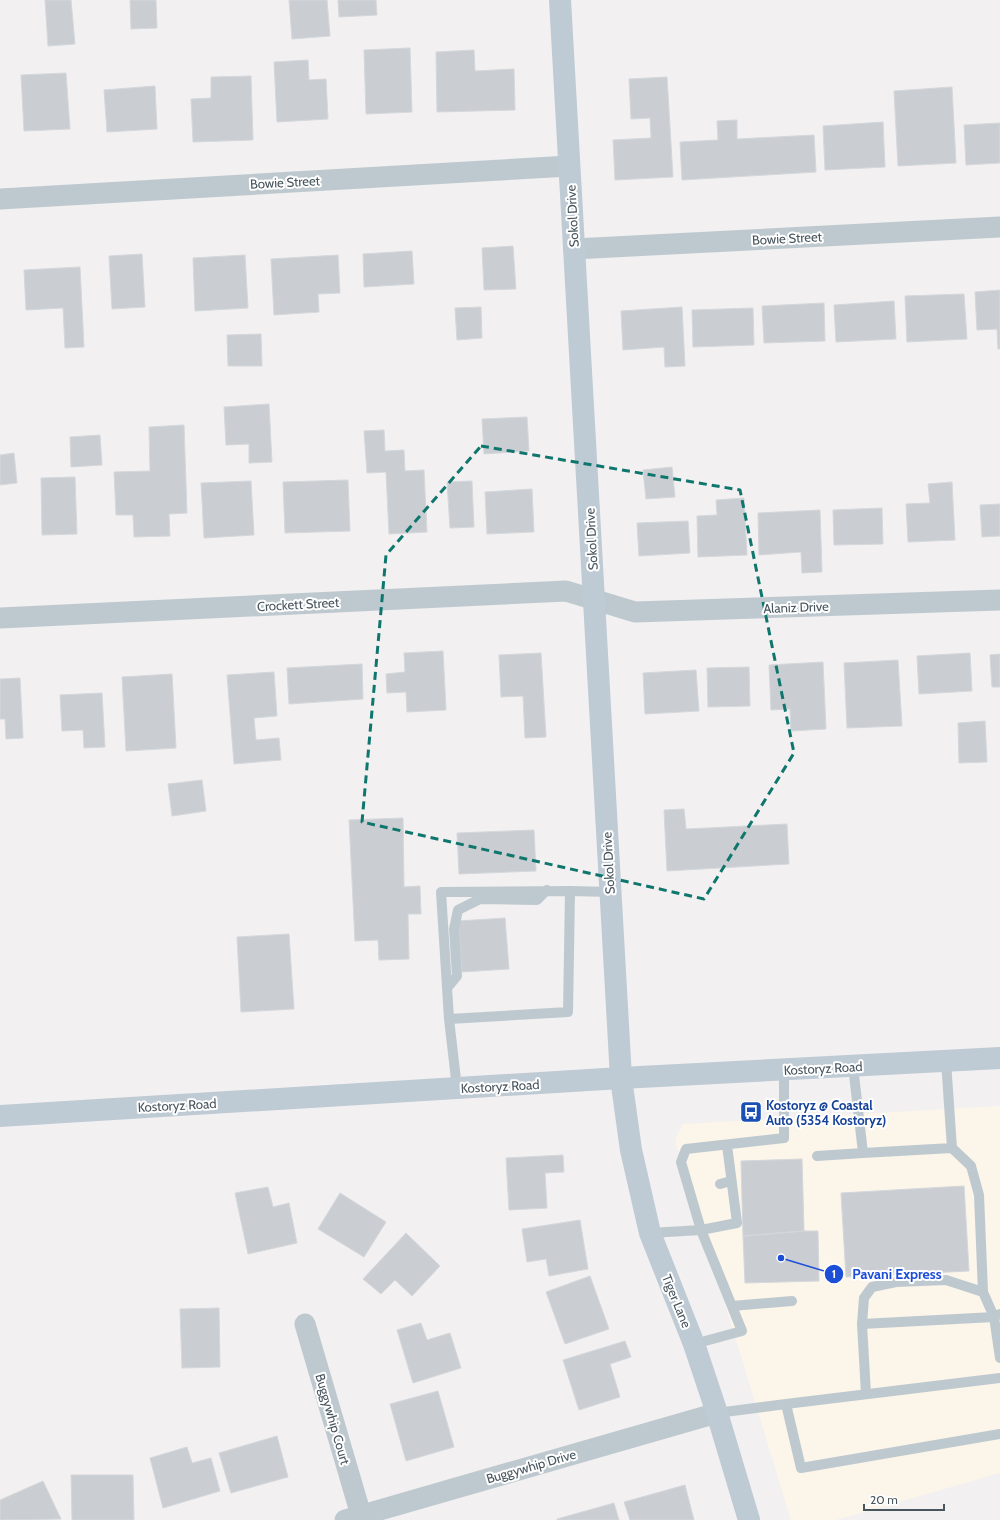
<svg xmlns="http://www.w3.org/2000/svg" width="1000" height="1520" viewBox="0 0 1000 1520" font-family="Cabin,sans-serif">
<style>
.commercial{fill:#fcf5ea}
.building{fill:#caced2;stroke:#d4d7db}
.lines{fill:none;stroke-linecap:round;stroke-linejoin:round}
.lane{stroke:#bec9cf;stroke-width:10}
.street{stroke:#bec9cf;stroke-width:21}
.secondary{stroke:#becad4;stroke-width:22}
.marked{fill:none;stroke:#0f766e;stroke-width:3;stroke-dasharray:8 5;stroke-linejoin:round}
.labels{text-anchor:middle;stroke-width:4;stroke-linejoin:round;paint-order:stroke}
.street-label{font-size:13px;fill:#48555e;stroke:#fff}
.transit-label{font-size:13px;font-weight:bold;fill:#164399;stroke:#fff;text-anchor:start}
.leader{fill:none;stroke:#1d4ed8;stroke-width:1.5}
.callout-dot{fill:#1d4ed8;stroke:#fff;stroke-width:1.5}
.mark-label{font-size:12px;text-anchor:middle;font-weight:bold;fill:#fff}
.callout-label{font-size:14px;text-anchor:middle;font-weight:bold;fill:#1d4ed8;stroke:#fff;stroke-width:4;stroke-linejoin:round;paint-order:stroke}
</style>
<rect width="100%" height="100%" fill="#f2f0f0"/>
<path class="commercial" d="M1000,1106V1473L836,1520H791L675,1140L683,1124Z"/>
<path class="building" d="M45,0H71L75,44L48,46Z
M130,0H156L157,28L131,29Z
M289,0H327L330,36L292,39Z
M338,0H376L377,15L339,17Z
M410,48L412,112L366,114L364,50Z
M474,50L475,71L514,69L515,110L437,112L436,52Z
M308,60L309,80L326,79L328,119L277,122L274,62Z
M66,73L70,129L24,131L21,75Z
M251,76L253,140L193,142L191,99L211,98V77Z
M667,77L673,177L615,180L613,140L651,138L650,118L631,119L629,79Z
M155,86L157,129L107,132L104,90Z
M952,87L956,163L898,166L894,91Z
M737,120V139L814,135L816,172L682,180L680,142L718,140L717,121Z
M883,122L885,167L825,170L823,126Z
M1000,123V163L966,165L964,125Z
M513,246L516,289L484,290L482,248Z
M412,251L414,284L364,287L363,254Z
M142,254L145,307L112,309L109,256Z
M245,255L248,308L195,311L193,258Z
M338,255L340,293L318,294L319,312L274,315L271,259Z
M80,267L84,347L65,348L63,308L26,310L24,270Z
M1000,290V349H998L997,329L977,330L975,292Z
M964,294L967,339L907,342L905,296Z
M894,301L896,339L836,342L834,305Z
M824,303L825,341L764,343L762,306Z
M481,307L482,338L457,340L455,308Z
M682,307L685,366L665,367L664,347L623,350L621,311Z
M753,308L754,345L693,347L692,310Z
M261,334L262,366H228L227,335Z
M269,404L272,462L249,463V444L226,445L224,407Z
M527,417L529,451L484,454L482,419Z
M184,425L187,513L169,514L170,536L134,537L133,515H116L114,472L150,471L149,427Z
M384,430L385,451L404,450L405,471L424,470L427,532L389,534L386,472L367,473L364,431Z
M100,435L102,465L71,467L70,437Z
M14,453L17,483L0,485V455Z
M672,467L675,497L646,499L643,470Z
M75,477L77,534L42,535L41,478Z
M348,480L350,531L285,533L283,482Z
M251,481L254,535L204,538L201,483Z
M472,481L474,527L450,528L447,482Z
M952,482L955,540L908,542L906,504L930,503L928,484Z
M532,489L534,532L487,534L485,492Z
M744,498L747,555L698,557L697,516L717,515L716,500Z
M1000,504V536L982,537L980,505Z
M882,508L883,544L834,545L833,510Z
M820,510L822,572L802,573L801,552L759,555L758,513Z
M688,521L690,553L639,556L637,523Z
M443,651L446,710L407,712L406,692L387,693L386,674L405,672L404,653Z
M541,653L546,737L525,738L523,696L501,697L499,655Z
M970,653L972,691L919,694L917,656Z
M1000,654V687H992L990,655Z
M898,660L902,726L847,728L844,663Z
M823,662L826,729L791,731L790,709L771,710L769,665Z
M362,664L363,699L289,704L287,668Z
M749,667L750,706L708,707L707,668Z
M696,670L699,711L645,714L643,673Z
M274,672L277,716L254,718L256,740L279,738L281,760L234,764L227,675Z
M172,674L176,748L126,751L122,677Z
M20,678L23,738L6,739L5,719H0V679Z
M102,693L105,747L84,748L83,730L62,731L60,695Z
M985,721L987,762L959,763L958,723Z
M202,780L206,811L172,816L168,784Z
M684,809L686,829L787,824L789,864L667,871L664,810Z
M403,818L404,887L420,886L421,914H408L409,959L379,960L378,940L355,941L349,820Z
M534,830L536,871L459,874L457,833Z
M505,918L509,969L462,972L458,921Z
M289,934L294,1009L241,1012L237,937Z
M563,1155L564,1172L545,1173L547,1208L509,1210L506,1158Z
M802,1159L804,1231L743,1236L741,1161Z
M964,1186L969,1271L846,1277L841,1193Z
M268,1187L273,1207L289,1203L297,1243L248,1254L235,1193Z
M340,1193L386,1222L364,1257L318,1229Z
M580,1220L588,1269L549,1276L546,1259L527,1262L522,1229Z
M804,1231H818L819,1281L745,1283L743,1236Z
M406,1233L440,1266L412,1296L395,1280L381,1294L363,1279Z
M590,1276L609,1329L565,1344L546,1292Z
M219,1308L220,1367L182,1368L180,1309Z
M421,1323L427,1340L450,1333L461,1368L413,1383L397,1330Z
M625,1341L631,1357L610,1364L620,1397L579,1410L563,1360Z
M438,1391L454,1447L406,1461L390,1404Z
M277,1436L288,1477L231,1493L219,1453Z
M187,1447L192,1463L211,1458L220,1491L163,1508L150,1458Z
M71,1475H133L134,1520H72Z
M43,1481L61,1519L0,1520V1500Z
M685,1485L694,1520H630L624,1502Z
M614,1503L619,1520H557V1519Z"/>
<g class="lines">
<path class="lane" d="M447,988L457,976L454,929L458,910L480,899L537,900L547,890
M449,1019L441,892L570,891
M457,1088L449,1019L568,1012L570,891L610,892
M952,1148L971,1166L979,1195L983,1292L994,1317L1000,1358
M863,1153L952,1148L946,1061
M817,1156L863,1153L853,1066
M720,1184L731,1181
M650,1233L701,1230L737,1223L727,1145
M732,1306L792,1301
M862,1324L994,1317L1000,1314
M694,1344L742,1331L701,1230L681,1162L686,1149L784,1138V1070
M866,1394L862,1324L864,1298L872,1287L896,1282L946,1280L983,1292
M786,1404L801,1468L1000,1434
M717,1413L786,1404L1000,1378"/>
<path class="street" d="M0,199L569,166
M574,249L1000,227
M0,618L566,591L635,612L1000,600
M305,1324L361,1515
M345,1520L717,1413"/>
<path class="secondary" d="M560,0L621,1078L631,1150L650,1233L694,1344L717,1413L749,1520
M0,1116L621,1078L1000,1058"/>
</g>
<path class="marked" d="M481,446L740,490L794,753L704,899L362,822L386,555Z"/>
<defs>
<g id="bus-square" transform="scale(1.15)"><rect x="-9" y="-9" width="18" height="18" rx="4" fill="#1a4fb4" stroke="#fff"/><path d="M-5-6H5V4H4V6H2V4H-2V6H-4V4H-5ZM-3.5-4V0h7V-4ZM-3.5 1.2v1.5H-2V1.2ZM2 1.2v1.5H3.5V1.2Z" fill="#fff"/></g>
</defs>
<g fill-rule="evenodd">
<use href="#bus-square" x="751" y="1112"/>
</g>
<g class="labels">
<g class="street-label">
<text transform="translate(285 182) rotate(-3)" y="5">Bowie Street</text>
<text transform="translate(572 216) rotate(-93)" y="5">Sokol Drive</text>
<text transform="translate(787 238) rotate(-3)" y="5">Bowie Street</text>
<text transform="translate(591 539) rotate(-93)" y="5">Sokol Drive</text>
<text transform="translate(298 604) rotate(-3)" y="5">Crockett Street</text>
<text transform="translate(796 607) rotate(-2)" y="5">Alaniz Drive</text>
<text transform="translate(608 863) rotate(-93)" y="5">Sokol Drive</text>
<text transform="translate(823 1068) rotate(-3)" y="5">Kostoryz Road</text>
<text transform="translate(500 1086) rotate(-3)" y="5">Kostoryz Road</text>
<text transform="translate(177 1105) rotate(-3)" y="5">Kostoryz Road</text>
<text transform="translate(677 1301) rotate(68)" y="5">Tiger Lane</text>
<text transform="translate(333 1419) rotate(74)" y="5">Buggywhip Court</text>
<text transform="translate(531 1466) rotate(-16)" y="5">Buggywhip Drive</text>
</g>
<g class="transit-label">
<text x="766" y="1110">Kostoryz @ Coastal<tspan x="766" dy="15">Auto (5354 Kostoryz)</tspan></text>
</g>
</g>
<path class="leader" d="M781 1258L834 1274"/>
<g class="callout-dot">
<circle cx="781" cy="1258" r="4"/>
<circle cx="834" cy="1274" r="10"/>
</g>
<g class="mark-label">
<text x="834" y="1278">1</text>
</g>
<g class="callout-label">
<text x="897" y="1279">Pavani Express</text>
</g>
<path d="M864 1504v6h80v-6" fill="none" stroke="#48555e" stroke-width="2"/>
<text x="870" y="1504" font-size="12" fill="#48555e" stroke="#ffffff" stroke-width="3" paint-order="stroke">20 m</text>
</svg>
